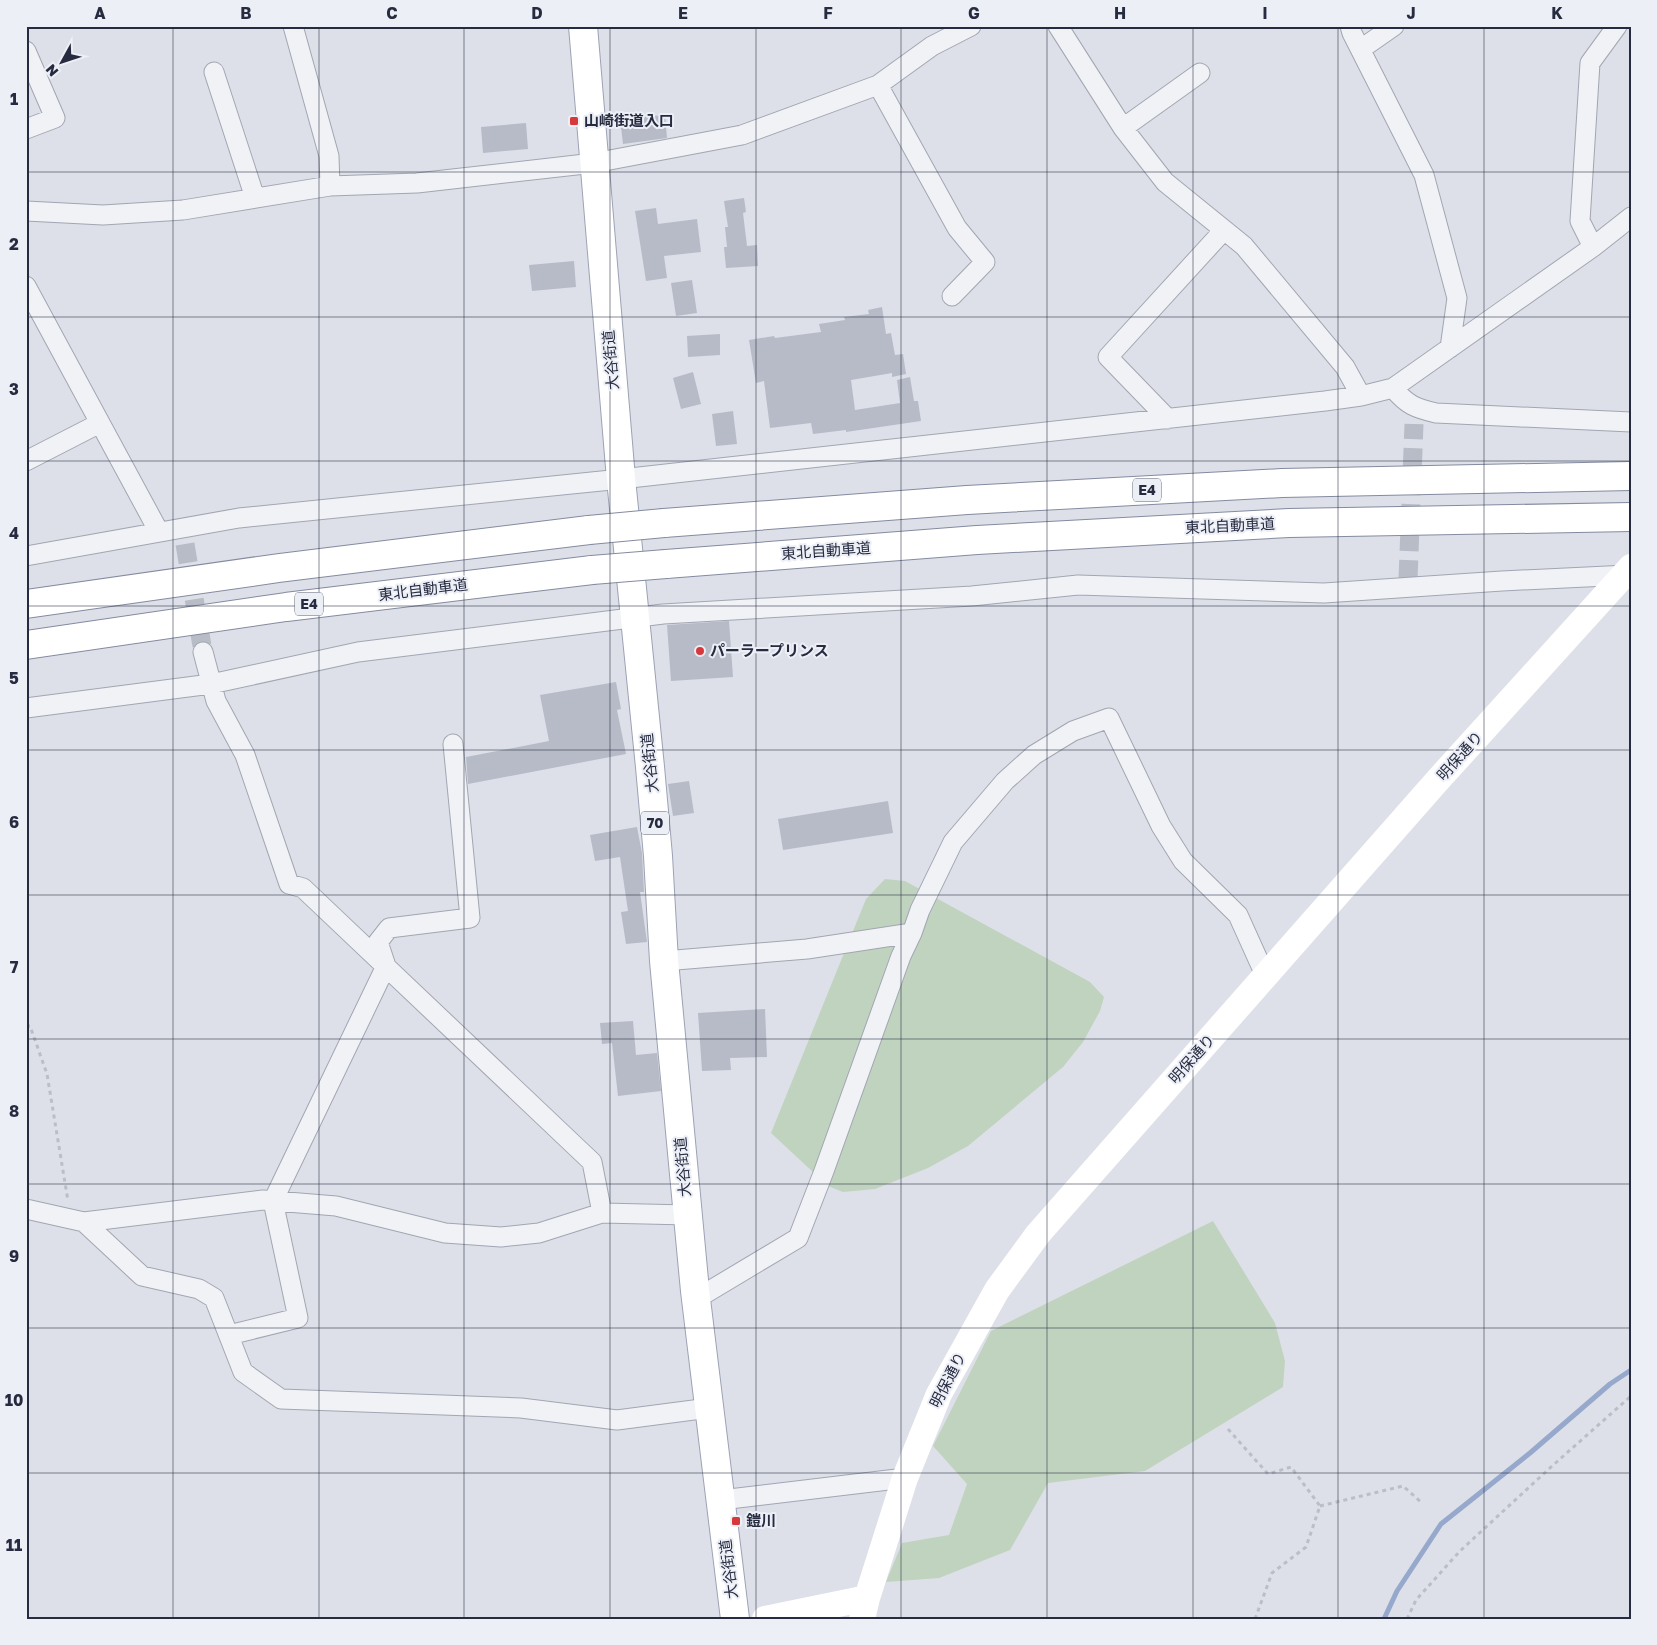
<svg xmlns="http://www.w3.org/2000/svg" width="1657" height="1645" viewBox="0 0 1657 1645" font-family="'Golos Text','Noto Sans JP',sans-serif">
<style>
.green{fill:#c0d3be}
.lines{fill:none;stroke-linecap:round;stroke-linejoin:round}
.stream{stroke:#96a8cb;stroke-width:5}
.building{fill:#b7bbc8}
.street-tunnel{stroke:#b8bcc6;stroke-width:19;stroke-dasharray:19 9;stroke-linecap:butt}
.street-casing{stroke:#a2a6b2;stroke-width:21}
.primary-casing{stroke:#9ca2b5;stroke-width:30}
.highway-casing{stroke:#848ba0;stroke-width:30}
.path{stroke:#bbbec7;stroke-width:3;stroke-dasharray:4 4;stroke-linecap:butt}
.street{stroke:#f0f2f6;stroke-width:19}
.secondary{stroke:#fff;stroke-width:26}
.primary{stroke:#fff;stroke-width:28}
.highway{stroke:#fff;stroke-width:28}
.highway-bridge-casing{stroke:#848ba0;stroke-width:30;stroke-linecap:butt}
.highway-bridge{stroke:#fff;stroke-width:28}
.grid{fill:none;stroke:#262b40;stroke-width:1;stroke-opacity:0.55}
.poi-dot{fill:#d7393a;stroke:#edeff6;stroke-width:2}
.labels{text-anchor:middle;stroke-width:4;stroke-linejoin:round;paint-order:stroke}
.shield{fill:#edeff6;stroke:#626677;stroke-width:1}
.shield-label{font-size:14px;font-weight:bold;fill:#262b40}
.poi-label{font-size:15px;font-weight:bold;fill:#262b40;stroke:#edeff6;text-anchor:start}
.street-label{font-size:15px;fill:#262b40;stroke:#edeff6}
.neatline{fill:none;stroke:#262b40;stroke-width:2}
.grid-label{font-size:16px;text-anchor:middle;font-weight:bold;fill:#262b40}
</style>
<rect width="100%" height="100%" fill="#dde0e8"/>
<path class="green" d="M885,879L905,881L1090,982L1104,997L1100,1011L1083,1042L1063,1067L968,1146L928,1168L875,1189L843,1192L828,1186L771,1133L866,899Z
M1213,1221L1275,1323L1285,1361L1283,1387L1145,1471L1048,1483L1010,1550L939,1578L886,1582L902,1543L949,1535L967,1484L933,1446L991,1331Z"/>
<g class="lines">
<path class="stream" d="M1384,1619L1397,1591L1441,1524L1530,1453L1610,1384L1631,1370"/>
</g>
<path class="building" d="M665,115L667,138L623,144L620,119Z
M526,123L528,149L483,153L481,127Z
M744,198L746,212L743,213L747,246L757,245L758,266L726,268L724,247H727L725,227H728L724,201Z
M656,208L658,224L697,219L701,252L664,256L667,278L646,281L635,211Z
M574,261L576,287L532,291L529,265Z
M692,280L697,313L676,316L671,283Z
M882,307L886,334L891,333L895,355L903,354L906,374L892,377V373L851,380L855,410L900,403L897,380L910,377L914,401H918L921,421L846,432V430L813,434L811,423L770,428L764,381L756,383L749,340L774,336L775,338L821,332L819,324L845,320L844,317L869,314L868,310Z
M720,334V355L688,357L687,336Z
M693,372L701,404L681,409L673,378Z
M733,411L737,444L716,446L712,414Z
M729,621L733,677L671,681L667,625Z
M616,682L621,709L617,710L626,754L468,784L466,757L549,741L540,695Z
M689,781L694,813L673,816L668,784Z
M888,801L893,833L783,850L778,819Z
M637,827L642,853L644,892H640L647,942L626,944L621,912L628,911L620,857L595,861L590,835Z
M765,1009L767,1057L730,1058L731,1070L702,1071L698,1013Z
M633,1021L636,1055L657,1053L661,1091L618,1096L612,1043L602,1044L600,1023Z"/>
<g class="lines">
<path class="street-tunnel" d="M185,544L203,652
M1408,579L1414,424"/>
<g class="street-casing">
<path id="street" d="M293,26L329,156L330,186
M1058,26L1123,128L1165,182L1244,246L1345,367L1361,396
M1350,26L1352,33L1424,175L1457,298L1450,348
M1361,49L1394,26
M26,51L55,118L26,129
M214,72L255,198
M878,85L957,228L985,262L952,296
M1123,128L1200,73
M26,211L103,215L183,210L330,186L417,183L594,163L742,135L878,85L932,46L971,26
M1593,247L1580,221L1590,63L1617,26
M26,286L159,532
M1393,388L1593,247L1631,217
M1168,419L1108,357L1224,230
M26,461L100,423
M26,556L239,518L621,479L1325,401L1361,396L1393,388C1407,405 1415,408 1436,413L1631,422
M203,652L216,701L245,755L289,884L303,888L592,1162L602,1213
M26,708L211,684L358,652L663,614L972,596L1078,585L1324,593L1502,581L1628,575
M664,961L807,949L912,933L920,910L953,842L1005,781L1034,755L1073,731L1109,718L1161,826L1183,861L1238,915L1266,977
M26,1209L84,1222L263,1200L336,1206L445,1233L501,1237L539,1233L602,1213L688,1215
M84,1222L142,1276L199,1289L214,1298L243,1372L281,1399L521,1408L617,1420L709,1408
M696,1299L798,1238L824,1171L901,956L912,933
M229,1335L298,1318L273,1201L386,966L378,942L389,928L470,918L453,744
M721,1500L905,1478"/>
</g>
<g class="primary-casing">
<path id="primary" d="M583,26L621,479L650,767L658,856L664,961L695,1291L735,1619"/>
</g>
<g class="highway-casing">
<path id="highway" d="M664,523L967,500L1282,483L1631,476
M666,564L977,540L1289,523L1631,517
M26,604L279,568L589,530
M26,645L286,607L592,570"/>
</g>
<path class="path" d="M26,1026H30L47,1074L68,1201
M1228,1429L1268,1474L1291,1467L1320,1506L1306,1547L1272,1573L1255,1619
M1320,1506L1403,1486L1422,1503
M1407,1619L1416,1600L1460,1551L1551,1467L1631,1396"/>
<use href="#street" class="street"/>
<path class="secondary" d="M765,1619L867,1598
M862,1619L867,1598L905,1478L939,1394L997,1290L1038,1234L1437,781L1631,567"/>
<use href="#primary" class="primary"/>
<use href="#highway" class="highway"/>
<g class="highway-bridge-casing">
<path id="highway-bridge" d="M589,530L664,523
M592,570L666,564"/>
</g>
<use href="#highway-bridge" class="highway-bridge"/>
</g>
<path class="grid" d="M173,26V1619M319,26V1619M464,26V1619M610,26V1619M756,26V1619M901,26V1619M1047,26V1619M1193,26V1619M1338,26V1619M1484,26V1619M26,172H1631M26,317H1631M26,461H1631M26,606H1631M26,750H1631M26,895H1631M26,1039H1631M26,1184H1631M26,1328H1631M26,1473H1631"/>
<g class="poi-dot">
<rect x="569" y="116" width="10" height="10" rx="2.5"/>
<circle cx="700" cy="651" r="5"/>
<rect x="731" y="1516" width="10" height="10" rx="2.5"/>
</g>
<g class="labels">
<g class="shield">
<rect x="1133" y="478.5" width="28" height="23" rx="4"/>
<rect x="295" y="592.5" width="28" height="23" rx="4"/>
<rect x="641" y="811.5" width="28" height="23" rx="4"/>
</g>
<g class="shield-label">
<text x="1147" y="495">E4</text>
<text x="309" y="609">E4</text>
<text x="655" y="828">70</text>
</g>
<g class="poi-label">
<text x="584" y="126">山崎街道入口</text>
<text x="710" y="656">パーラープリンス</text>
<text x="746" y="1526">鎧川</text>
</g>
<g class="street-label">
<text transform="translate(611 360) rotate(-95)" y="5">大谷街道</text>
<text transform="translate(1230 526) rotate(-3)" y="5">東北自動車道</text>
<text transform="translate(826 551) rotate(-4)" y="5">東北自動車道</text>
<text transform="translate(423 590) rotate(-7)" y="5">東北自動車道</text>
<text transform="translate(1460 756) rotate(-48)" y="5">明保通り</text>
<text transform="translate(650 763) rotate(-96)" y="5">大谷街道</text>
<text transform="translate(1192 1059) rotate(-48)" y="5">明保通り</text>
<text transform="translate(683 1167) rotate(-95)" y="5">大谷街道</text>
<text transform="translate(948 1380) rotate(-63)" y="5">明保通り</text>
<text transform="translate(729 1569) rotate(-97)" y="5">大谷街道</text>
</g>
</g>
<rect width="1657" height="1645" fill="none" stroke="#edeff6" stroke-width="55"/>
<g transform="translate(62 62) rotate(230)" stroke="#edeff6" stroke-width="4" paint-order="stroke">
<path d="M0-4L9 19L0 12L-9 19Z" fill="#262b40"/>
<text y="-8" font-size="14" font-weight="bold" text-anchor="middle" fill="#262b40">N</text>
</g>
<rect x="28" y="28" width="1602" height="1590" class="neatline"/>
<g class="grid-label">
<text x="100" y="19">A</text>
<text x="246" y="19">B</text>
<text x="392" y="19">C</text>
<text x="537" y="19">D</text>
<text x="683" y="19">E</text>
<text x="828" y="19">F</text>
<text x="974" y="19">G</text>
<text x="1120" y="19">H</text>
<text x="1265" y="19">I</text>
<text x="1411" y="19">J</text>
<text x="1557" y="19">K</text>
<text x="14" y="105">1</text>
<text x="14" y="250">2</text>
<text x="14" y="395">3</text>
<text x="14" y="539">4</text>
<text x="14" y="684">5</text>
<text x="14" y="828">6</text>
<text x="14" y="973">7</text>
<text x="14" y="1117">8</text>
<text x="14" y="1262">9</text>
<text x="14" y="1406">10</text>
<text x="14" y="1551">11</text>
</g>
</svg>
